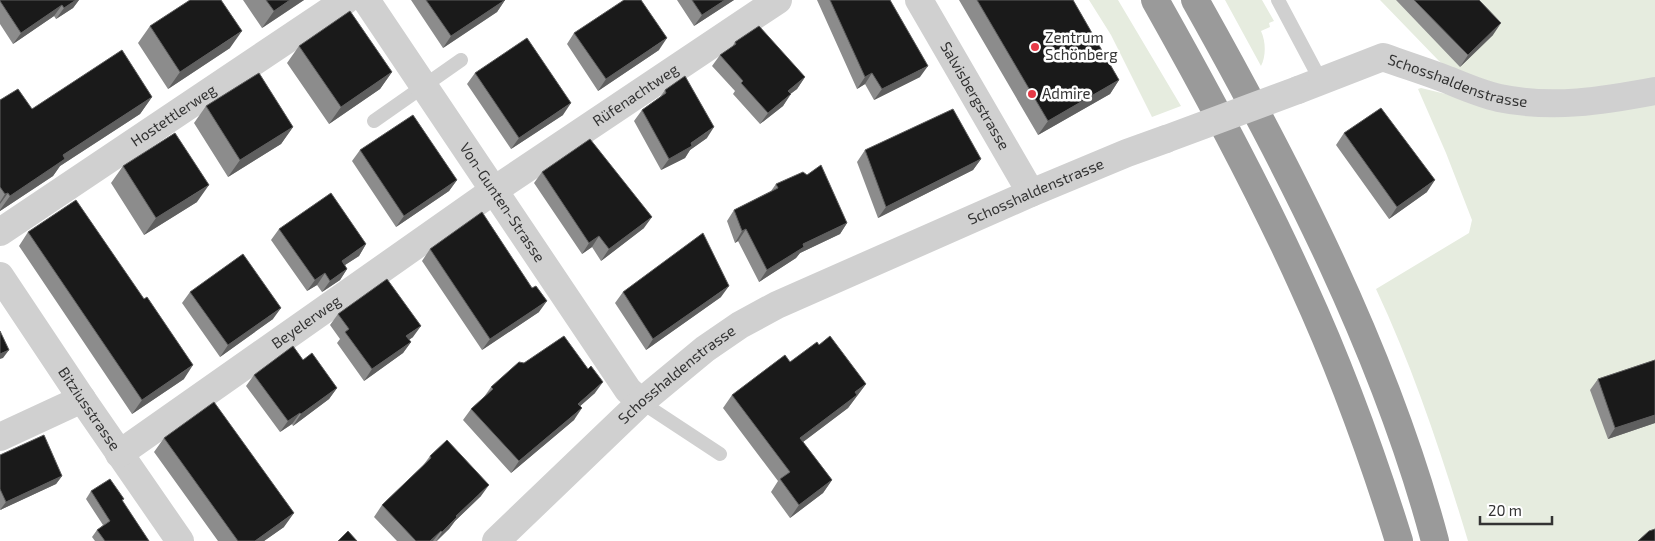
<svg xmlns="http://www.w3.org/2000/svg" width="1655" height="541" viewBox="0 0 1655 541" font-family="'Exo 2',sans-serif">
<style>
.green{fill:#e6ecdf}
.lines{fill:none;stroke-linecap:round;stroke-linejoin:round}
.lane{stroke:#d0d0d0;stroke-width:14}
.street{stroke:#d0d0d0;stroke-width:28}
.highway{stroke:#9a9a9a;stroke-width:28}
.street-bridge{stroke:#d0d0d0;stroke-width:28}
.wall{fill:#8c8c8c}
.shaded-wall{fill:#5f5f5f}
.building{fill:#1a1a1a;stroke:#5f5f5f}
.poi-dot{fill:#e63946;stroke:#fff;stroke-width:2}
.labels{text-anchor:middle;stroke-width:5;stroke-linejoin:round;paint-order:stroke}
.poi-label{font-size:15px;fill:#333;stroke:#fff;text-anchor:start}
.street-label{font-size:15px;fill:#333;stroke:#fff}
</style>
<rect width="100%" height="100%" fill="#fff"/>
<path class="green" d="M1089,0H1118L1181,106L1152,117L1111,35Z
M1225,0H1262L1274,21L1269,23L1270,27L1261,31C1266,42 1266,56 1261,66Z
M1380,0H1655V79L1619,86L1553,92L1512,88L1459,76L1439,61Z
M1421,88L1458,97L1655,104V541H1468C1442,455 1414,370 1376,289L1469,233L1472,220L1446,153L1418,89Z"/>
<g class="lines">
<path class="lane" d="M1278,0L1321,81
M374,121L461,60
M641,402L720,454"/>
<g class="street">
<path id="s1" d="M366,0L628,390L641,402"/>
<path id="s2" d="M919,0L1031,193"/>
<path id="s3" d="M1298,90L1383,57C1405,65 1427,72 1448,80C1465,87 1481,94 1499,98C1552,109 1603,101 1655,91"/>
<path id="s4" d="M0,232L346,0"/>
<path id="s5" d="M0,276L82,399L180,541"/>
<path d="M0,437L82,399"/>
<path id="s6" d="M119,454L493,191L778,0"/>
<path id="s7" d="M496,541L641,402L705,349L740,325L777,305L1031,193L1127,153L1166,139"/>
</g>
<path class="highway" d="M1155,0C1208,94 1259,188 1303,286C1341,369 1372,454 1399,541
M1195,0C1290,169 1385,353 1435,541"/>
<path class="street-bridge" d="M1166,139L1298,90"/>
</g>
<path class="wall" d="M0,0H79L73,8L56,19L54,16L13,44L0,24Z
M243,0H304L262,28Z
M411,0H505L497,12L443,48Z
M677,0H734L694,26Z
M817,0H890L920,77L874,100L865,84L857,89Z
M959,0H1073L1119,80L1110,94L1038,135Z
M1396,0H1479L1493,35L1460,67Z
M150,26L230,48L168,89L138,43Z
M574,33L659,50L598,91L567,44Z
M735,42L805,77L797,89L790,94L783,106L760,124L733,94L735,91L712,66L720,55L732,47Z
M299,46L392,72L380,89L329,124L287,63Z
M475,73L563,115L511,149L467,84Z
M665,90L707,138L690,150L685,158L661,170L634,121L642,110L660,97Z
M152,97L140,114L60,166L53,176L0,211V100L32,109Z
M206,106L293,127L281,144L228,177L194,123Z
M1344,133L1427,192L1389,219L1336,145Z
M360,150L457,180L449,191L396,227L352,161Z
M865,150L981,159L973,170L878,218L857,162Z
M123,166L197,202L144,235L111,183Z
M542,172L644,228L601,261L592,247L582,254L534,183Z
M776,184L847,223L840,234L800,253L796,258L759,282L738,241L735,243L727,221L734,210L771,191Z
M279,229L366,244L359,256L345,265L347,269L340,280L322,292L317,285L307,291L271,240Z
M28,232L184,379L132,414L19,246Z
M430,249L532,288L539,312L482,350L422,261Z
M190,292L273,319L220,357L182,303Z
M623,292L721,297L646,350L615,303Z
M338,314L413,337L409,340L411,342L403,353L364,381L337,343L340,339L330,325Z
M819,345L866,384L848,408L803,442L832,480L823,493L790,518L771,492L778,481L723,408L732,395L790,362Z
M303,360L337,388L329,399L293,426L292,424L280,432L246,386L254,375Z
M1655,360V423L1608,439L1590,390L1598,379Z
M491,387L595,393L580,406L574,420L511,473L463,420L471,409L484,397Z
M164,438L284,527L264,541H218L154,452Z
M0,455L62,476L56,484L0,510Z
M430,456L481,496L455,521L449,529L437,541H397L374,517L382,505L422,467Z
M91,491L122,501L149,541H95L92,537L97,530L103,525L86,499Z"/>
<path class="shaded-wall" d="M76,0H79L73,8L56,19L64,8Z
M290,0H304L262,28L274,11Z
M505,0L497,12L443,48L451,36Z
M725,0H734L694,26L702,15Z
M62,5L54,16L13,44L21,33Z
M1501,23L1493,35L1460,67L1468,55Z
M242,31L230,48L168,89L180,72Z
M667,38L659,50L598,91L606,79Z
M928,66L920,77L874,100L882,89Z
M392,72L380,89L329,124L341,107Z
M872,73L865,84L857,89L865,77Z
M805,77L797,89L780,102L788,91Z
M1119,80L1110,94L1038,135L1048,121Z
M791,94L783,106L760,124L768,113Z
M152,97L140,114L60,166L53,176L0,211V210L10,196L63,155Z
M571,103L563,115L511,149L519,138Z
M293,127L281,144L228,177L240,160Z
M714,127L707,138L690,150L685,158L661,170L669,159Z
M981,159L973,170L878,218L886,207Z
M457,180L449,191L396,227L404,216Z
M1435,180L1427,192L1389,219L1397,207Z
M209,185L197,202L144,235L156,218Z
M8,193L0,204V202L5,194Z
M652,217L644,228L601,261L609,249Z
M847,223L840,234L800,253L796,258L759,282L767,270L803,244Z
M746,229L738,241L735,243L742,231Z
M599,236L592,247L582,254L589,243Z
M366,244L359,256L334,272L342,261Z
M347,269L340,280L322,292L330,281Z
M325,273L317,285L307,291L315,280Z
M729,286L721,297L646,350L653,339Z
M547,301L539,312L482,350L490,339Z
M281,308L273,319L220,357L228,345Z
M421,326L413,337L398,347L406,336Z
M411,342L403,353L364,381L372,369Z
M9,350L3,358L0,359V354Z
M193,365L184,379L132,414L142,400Z
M603,382L595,393L570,415L578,404Z
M866,384L848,408L791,451L800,438L855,392Z
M337,388L329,399L293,426L301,414Z
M582,408L574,420L511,473L519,461Z
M300,413L292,424L280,432L288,421Z
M1655,415V423L1608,439L1615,428Z
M62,476L56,484L0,510L6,502Z
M832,480L823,493L790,518L799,505Z
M489,485L481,496L455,521L449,529L436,541L442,532L456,516Z
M294,513L284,527L264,541H255Z
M441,531L433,541H430Z"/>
<path class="building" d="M0,0H76L64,8L62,5L21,33L0,1Z
M190,0H221L242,31L180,72L150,26Z
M266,0H290L274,11Z
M426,0H505L451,36Z
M624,0H641L667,38L606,79L574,33Z
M692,0H725L702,15Z
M830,0H890L928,66L882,89L872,73L865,77Z
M977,0H1073L1119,80L1048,121Z
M1414,0H1479L1501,23L1468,55Z
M350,11L392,72L341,107L299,46Z
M759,26L805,77L788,91L791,94L768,113L741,83L743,81L720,55L736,44L735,42Z
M527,38L571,103L519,138L475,73Z
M122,50L152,97L63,155L65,159L10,196L8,193L5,194L0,187V100L18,89L32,109Z
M259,73L293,127L240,160L206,106Z
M685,76L714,127L691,143L692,146L669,159L642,110L666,93L665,90Z
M1381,108L1435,180L1397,207L1344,133Z
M953,109L981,159L886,207L865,150Z
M413,115L457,180L404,216L360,150Z
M175,133L209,185L156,218L123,166Z
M590,139L652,217L609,249L599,236L589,243L542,172Z
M821,165L847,223L803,244L804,247L767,270L746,229L742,231L734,210L778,188L776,184L803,172L807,175Z
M331,193L366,244L342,261L347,269L330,281L325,273L315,280L279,229Z
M76,200L144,299L147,297L193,365L142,400L28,232Z
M482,212L532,288L536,286L547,301L490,339L430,249Z
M703,233L729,286L653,339L623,292Z
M243,254L281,308L228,345L190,292Z
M387,279L421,326L406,336L411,342L372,369L345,332L349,329L338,314Z
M0,331L9,350L0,354Z
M564,336L588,369L591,366L603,382L578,404L582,408L519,461L471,409L493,389L491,387L519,362L524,363Z
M830,336L866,384L855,392L857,395L800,438L832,480L799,505L780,479L790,472L732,395L785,355L790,362L817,342L819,345Z
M293,346L303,360L312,353L337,388L301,414L300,413L288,421L254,375Z
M1655,360V415L1615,428L1598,379Z
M214,402L294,513L255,541H238L164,438Z
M44,435L62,476L6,502L0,489V455Z
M447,440L489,485L456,516L457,517L442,532L441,531L430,541H416L382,505L431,458L430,456Z
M110,479L124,499L122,500L149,541H105L97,530L110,521L91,491Z
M1655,529V541H1638L1649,531Z
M348,531L357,541H338Z"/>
<g class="poi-dot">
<circle cx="1035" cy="47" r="5"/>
<circle cx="1032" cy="94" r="5"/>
</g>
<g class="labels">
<g class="poi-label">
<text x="1045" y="43">Zentrum<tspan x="1045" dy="17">Schönberg</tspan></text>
<text x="1042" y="99">Admire</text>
</g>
<g class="street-label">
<text dy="5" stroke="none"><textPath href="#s3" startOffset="170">Schosshaldenstrasse</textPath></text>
<text dy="5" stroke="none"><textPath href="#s6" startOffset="629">Rüfenachtweg</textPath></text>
<text dy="5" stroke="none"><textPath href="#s2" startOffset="111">Salvisbergstrasse</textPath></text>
<text dy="5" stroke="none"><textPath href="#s4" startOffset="209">Hostettlerweg</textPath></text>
<text dy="5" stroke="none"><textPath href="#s7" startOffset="651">Schosshaldenstrasse</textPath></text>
<text dy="5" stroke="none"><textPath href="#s1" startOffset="244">Von-Gunten-Strasse</textPath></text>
<text dy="5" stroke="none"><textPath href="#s6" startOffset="229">Beyelerweg</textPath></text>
<text dy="5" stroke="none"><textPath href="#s7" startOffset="246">Schosshaldenstrasse</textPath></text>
<text dy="5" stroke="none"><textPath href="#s5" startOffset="160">Bitziusstrasse</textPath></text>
</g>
</g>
<path d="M1480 516v8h72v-8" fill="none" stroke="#333333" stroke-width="2.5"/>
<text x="1488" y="516" font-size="15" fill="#333333" stroke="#ffffff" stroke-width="4" paint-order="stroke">20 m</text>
</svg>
